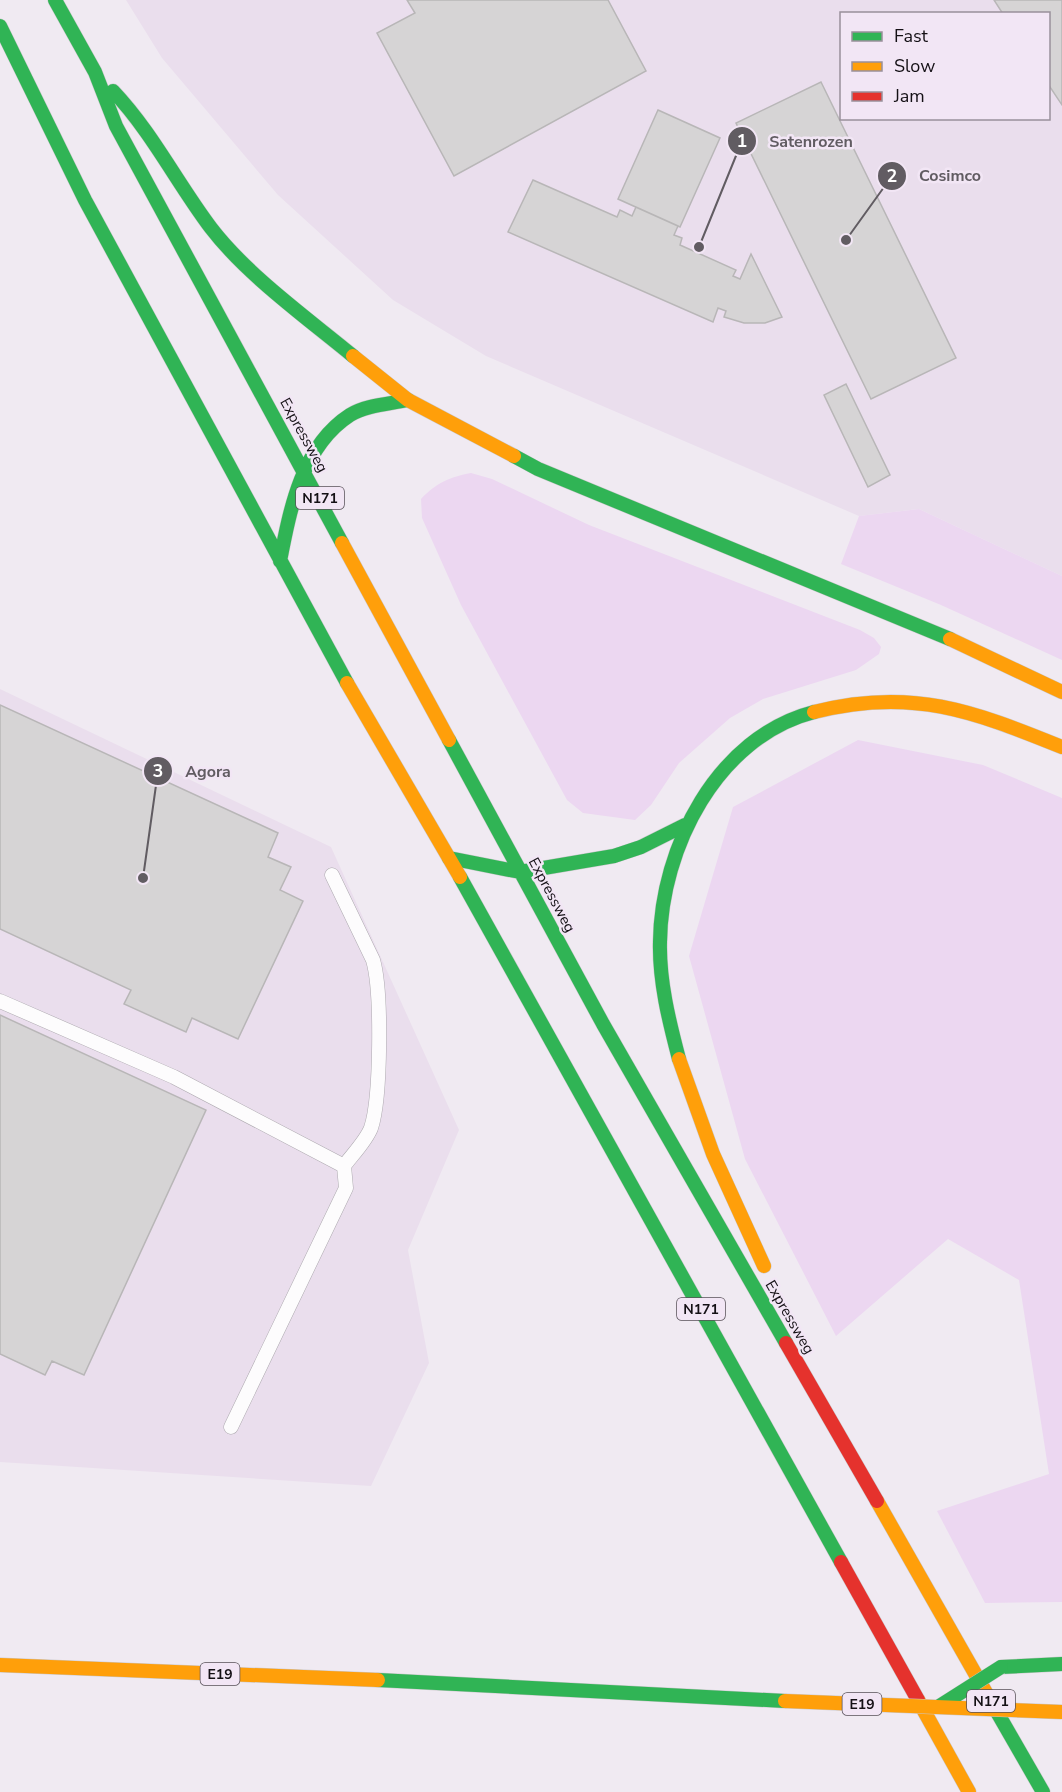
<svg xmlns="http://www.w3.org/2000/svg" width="1062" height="1792" viewBox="0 0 1062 1792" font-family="'Nunito Sans',sans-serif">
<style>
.built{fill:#eadeed;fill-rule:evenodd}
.green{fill:#ecd7f1}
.building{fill:#d6d4d5;stroke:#b8b6b7;stroke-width:1.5}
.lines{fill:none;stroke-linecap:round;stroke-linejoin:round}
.lane-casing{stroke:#ada9af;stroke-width:15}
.fast-casing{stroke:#cac8cb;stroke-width:15}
.slow-casing{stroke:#cac8cb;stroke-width:15}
.jam-casing{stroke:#cac8cb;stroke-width:15}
.lane{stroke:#fdfcfd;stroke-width:14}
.fast{stroke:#30b455;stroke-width:14}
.slow{stroke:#ff9f0a;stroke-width:14}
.jam{stroke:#e5322d;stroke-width:14}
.fast-bridge-casing{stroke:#cac8cb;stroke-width:15;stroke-linecap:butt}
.slow-bridge-casing{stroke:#cac8cb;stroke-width:15;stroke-linecap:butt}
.fast-bridge{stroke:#30b455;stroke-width:14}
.slow-bridge{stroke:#ff9f0a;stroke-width:14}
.labels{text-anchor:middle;stroke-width:5;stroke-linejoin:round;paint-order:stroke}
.shield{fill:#f2e6f5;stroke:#575058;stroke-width:1.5}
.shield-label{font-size:14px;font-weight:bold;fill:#141015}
.street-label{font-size:15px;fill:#141015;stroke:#f2e6f5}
.leader{fill:none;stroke:#615c62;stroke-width:2}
.callout-dot{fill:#615c62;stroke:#f2e6f5;stroke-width:2}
.mark-label{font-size:18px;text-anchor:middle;font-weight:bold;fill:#fff}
.callout-label{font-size:16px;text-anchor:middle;font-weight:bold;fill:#615c62;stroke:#f2e6f5;stroke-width:5;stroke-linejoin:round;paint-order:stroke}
</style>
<rect width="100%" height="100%" fill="#f0eaf2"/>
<path class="built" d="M126,0H1062V576L919,509L859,516L486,356L393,300L278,195L162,58ZM842,14H1048V118H842Z
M0,689L331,847L459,1130L408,1250L429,1363L371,1486L0,1462Z"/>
<path class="green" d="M471,473L492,479L589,525L860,630L874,638L881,647L879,654L856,670L763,699L730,718L679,763L651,805L635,820L583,813L567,800L461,605L422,518L421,499C436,483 450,477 471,473Z
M919,509L1062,576V660L941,605L841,564L859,516Z
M858,740L983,765L1062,798V1602L985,1603L937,1511L1049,1474L1019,1280L948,1239L836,1336L745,1159L689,956L733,807Z"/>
<path class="building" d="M407,0H608L646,71L454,176L377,33L415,13Z
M994,0H1062V105L1048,84V14H1003Z
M821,82L956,358L871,399L736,123Z
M658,110L720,138L680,227L618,199Z
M533,180L617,217L620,210L632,216L636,207L678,226L674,235L682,238L680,245L736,270L733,276L740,279L751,254L782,317L765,323H744L724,317L726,311L718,308L713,322L508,232Z
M846,384L890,475L868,487L824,395Z
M0,705L278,833L268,857L291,867L280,890L303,901L238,1039L192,1018L186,1032L124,1004L131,990L0,929Z
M0,1015L206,1110L84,1375L52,1361L45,1375L0,1354Z"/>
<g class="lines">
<g class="lane-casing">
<path id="lane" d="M332,875L373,960C382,991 381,1098 371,1128C366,1141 352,1155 344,1166
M0,1001L174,1077L344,1166L346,1188L231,1427"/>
</g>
<g class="fast-casing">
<path id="fast" d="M55,0L95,72L116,126L342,543
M0,26L85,200L347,683
M113,91C152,132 177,183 211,228C247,275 307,318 353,356
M514,456L538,469L950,639
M280,561C290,509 302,446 350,415C366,405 390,404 408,400
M449,740L603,1024L786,1343
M449,858L520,872L614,856L641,847L685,825
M460,877L841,1562
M679,1059C669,1021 659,981 660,942C661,848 717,737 814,712
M1001,1667L1062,1664
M378,1680L785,1701
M993,1705L1043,1792"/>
</g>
<g class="slow-casing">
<path id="slow" d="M353,356L408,400L514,456
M342,543L449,740
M950,639L1062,692
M347,683L460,877
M814,712C911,687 973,711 1062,747
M679,1059L713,1154L764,1266
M877,1501L993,1705
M0,1665L378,1680
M918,1700L969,1792"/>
</g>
<g class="jam-casing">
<path id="jam" d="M786,1343L877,1501
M841,1562L918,1700"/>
</g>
<use href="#lane" class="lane"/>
<use href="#fast" class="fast"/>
<use href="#slow" class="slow"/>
<use href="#jam" class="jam"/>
<g class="fast-bridge-casing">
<path id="fast-bridge" d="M938,1707L1001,1667"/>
</g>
<g class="slow-bridge-casing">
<path id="slow-bridge" d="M785,1701L1062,1712"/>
</g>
<use href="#fast-bridge" class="fast-bridge"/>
<use href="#slow-bridge" class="slow-bridge"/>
</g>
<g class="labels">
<g class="shield">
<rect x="296" y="487" width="48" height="22" rx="4.5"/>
<rect x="677" y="1298" width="48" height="22" rx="4.5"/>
<rect x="200.5" y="1663" width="39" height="22" rx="4.5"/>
<rect x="967" y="1690" width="48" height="22" rx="4.5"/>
<rect x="842.5" y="1693" width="39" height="22" rx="4.5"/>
</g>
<g class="shield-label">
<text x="320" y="503">N171</text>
<text x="701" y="1314">N171</text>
<text x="220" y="1679">E19</text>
<text x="991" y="1706">N171</text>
<text x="862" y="1709">E19</text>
</g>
<g class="street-label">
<text transform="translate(304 435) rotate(61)" y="5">Expressweg</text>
<text transform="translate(552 895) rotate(62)" y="5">Expressweg</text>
<text transform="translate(790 1317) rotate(60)" y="5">Expressweg</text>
</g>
</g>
<path class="leader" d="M699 247L742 141M846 240L892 176M143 878L158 771"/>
<g class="callout-dot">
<circle cx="699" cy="247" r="6"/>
<circle cx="846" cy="240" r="6"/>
<circle cx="143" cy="878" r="6"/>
<circle cx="742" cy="141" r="15"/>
<circle cx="892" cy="176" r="15"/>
<circle cx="158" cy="771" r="15"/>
</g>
<g class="mark-label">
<text x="742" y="147">1</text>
<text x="892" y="182">2</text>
<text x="158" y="777">3</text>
</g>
<g class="callout-label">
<text x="811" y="147">Satenrozen</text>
<text x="950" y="181">Cosimco</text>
<text x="208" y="777">Agora</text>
</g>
<rect x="840" y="12" width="210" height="108" fill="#f2e6f5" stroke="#99909b" stroke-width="1.5"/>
<rect x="852" y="32" width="30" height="9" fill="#30b455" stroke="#99909b" stroke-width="1.5"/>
<text x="894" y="42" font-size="18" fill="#141015">Fast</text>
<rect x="852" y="62" width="30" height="9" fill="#ff9f0a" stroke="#99909b" stroke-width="1.5"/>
<text x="894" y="72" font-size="18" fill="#141015">Slow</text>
<rect x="852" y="92" width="30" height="9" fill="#e5322d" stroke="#99909b" stroke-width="1.5"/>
<text x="894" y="102" font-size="18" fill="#141015">Jam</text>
</svg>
